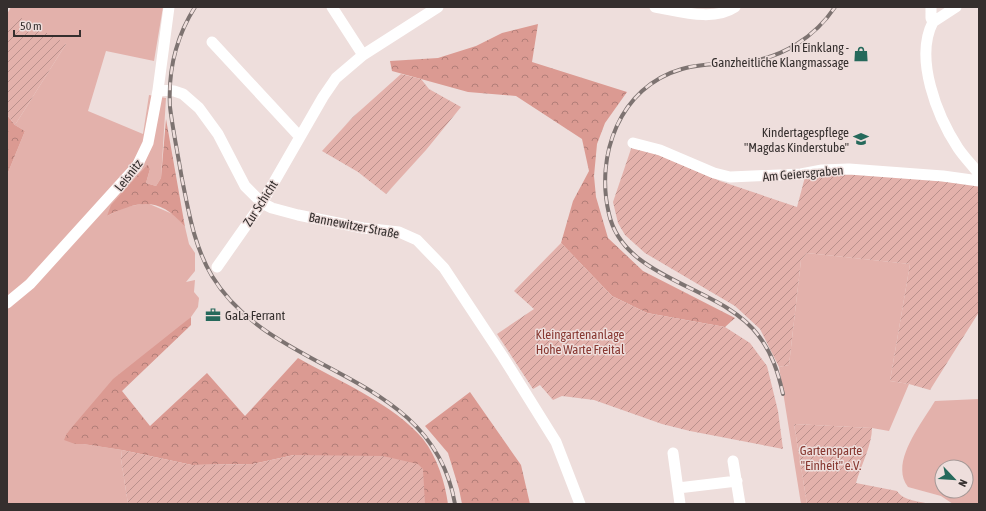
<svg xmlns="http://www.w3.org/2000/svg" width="986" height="511" viewBox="0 0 986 511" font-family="'Asap Condensed',sans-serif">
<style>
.grass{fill:#e3b1ab;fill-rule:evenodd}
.forest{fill:url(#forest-crowns)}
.garden{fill:url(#garden-furrows)}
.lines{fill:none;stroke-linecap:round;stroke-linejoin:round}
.minor{stroke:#fff;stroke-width:11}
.rail-casing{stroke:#7d7371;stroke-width:4}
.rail{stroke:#eededc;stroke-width:2.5;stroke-dasharray:8;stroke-linecap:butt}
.labels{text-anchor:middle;stroke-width:3;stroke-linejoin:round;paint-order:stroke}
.poi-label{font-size:13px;fill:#352f2e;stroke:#eededc;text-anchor:end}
.street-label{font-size:13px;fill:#352f2e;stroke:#eededc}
.park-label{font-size:13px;fill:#873831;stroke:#eededc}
</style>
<defs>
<pattern id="forest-crowns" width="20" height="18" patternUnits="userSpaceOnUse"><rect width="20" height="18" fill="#db9a92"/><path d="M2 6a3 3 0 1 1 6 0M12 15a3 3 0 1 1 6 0" fill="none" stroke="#b27e78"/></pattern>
<pattern id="garden-furrows" width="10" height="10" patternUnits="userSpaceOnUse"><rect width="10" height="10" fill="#e3b1ab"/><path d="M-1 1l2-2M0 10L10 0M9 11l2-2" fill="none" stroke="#b9908c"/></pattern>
</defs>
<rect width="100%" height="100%" fill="#eededc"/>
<path class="grass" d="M11,7H163L154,61L106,51L88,111L143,134L149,95L166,98L161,178L156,186L146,183L150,169L148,164L107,216L126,207L147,203L175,215L185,227L189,244L195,253V271L186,282L195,280L194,292L199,298L198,307L191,317L86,413L67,433L75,444H83L122,450L121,459L128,504H7V175L25,131L15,125L66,44L7,29V14Z
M807,253L910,264L890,381L909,384L889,431L872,428L794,424L807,504H801L779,367L789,365L801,260Z
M979,399V504H953L941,496L908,487C889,463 922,423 935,401ZM942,467H966V491H942Z"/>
<path class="forest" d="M538,24L532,62L627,92L605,123L597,144L594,176L596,197L608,238L643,271L735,318L725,327L647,313L612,296L561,243L573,201L589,171L582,139L516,96L468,92L392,71L390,61L438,58L476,46L502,33Z
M7,115L15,125L25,131L7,175Z
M166,119L185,227C160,197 140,200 107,216L111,205L148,164L150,169L146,183L156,186L161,178Z
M191,317V325L122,391L150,426L207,373L245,416L298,358C337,380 395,405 423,439C437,457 445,482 448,504H425L294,455L253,464L192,465L122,450L83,444H75L64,440L67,433L113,379Z
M470,392L521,465L530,504H462L459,489L448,453L425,426Z"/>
<path class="garden" d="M16,15L66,44L15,125L7,115V29Z
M401,74L421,79L429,89L461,107L426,150L386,194L358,172L322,151L353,117Z
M632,146L669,156L720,181L797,207L805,177L853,172L979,185V312L930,390L909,384L890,381L910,264L807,253L801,260L789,365L779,367L760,329L735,306L645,253L625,235L618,223L613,202Z
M561,243L612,296L647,313L725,327L750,343L767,366L778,411L783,449L690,431L662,424L594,400L562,396L553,400L540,385L533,389L497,334L534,309L514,291Z
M794,424L872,428C872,445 861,465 856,483L897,491C903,501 922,502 932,504H807Z
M122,450L192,465L253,464L294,455L383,456L418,464L423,469L425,504H128L121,459Z"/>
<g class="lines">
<path class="minor" d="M332,7L363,55
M655,7C679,11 713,22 735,7
M931,7V18L933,22
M933,22C914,58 937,116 958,148C964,157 972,165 979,174
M933,22L956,7
M212,42L300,137
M158,90L174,91L183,94L199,108L218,134L245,186L262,203L272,208L298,215L363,228L399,232L417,240L444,268L503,357L556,442L580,504
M633,143L660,150L714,173L730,177L801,174L822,170L849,169L943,176L979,181
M217,267L262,203L323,97L336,78L363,55L438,7
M7,303L30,284L137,166L148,143L158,90L169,7
M673,453L680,504
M733,461L740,504
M678,488L737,481"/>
<g class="rail-casing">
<path id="rail" d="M195,7C176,37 168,72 170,107C173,131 178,155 182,179C189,213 194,246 212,276C273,377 432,370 455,504
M783,394C778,372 772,353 758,335C721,285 624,281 609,214C595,156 619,87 682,69C702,63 724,64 746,62C782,58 815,37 835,7"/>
</g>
<use href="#rail" class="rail"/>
</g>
<defs>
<g id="shop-bare" transform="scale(1.2)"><path d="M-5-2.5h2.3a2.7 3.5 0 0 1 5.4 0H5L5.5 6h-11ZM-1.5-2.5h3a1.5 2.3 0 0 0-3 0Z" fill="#25695b" stroke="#eededc" stroke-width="2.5" paint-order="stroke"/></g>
<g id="school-bare" transform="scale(1.2)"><path d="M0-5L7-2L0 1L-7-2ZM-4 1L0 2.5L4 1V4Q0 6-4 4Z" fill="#25695b" stroke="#eededc" stroke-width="2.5" paint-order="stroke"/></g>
<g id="office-bare" transform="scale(1.2)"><path d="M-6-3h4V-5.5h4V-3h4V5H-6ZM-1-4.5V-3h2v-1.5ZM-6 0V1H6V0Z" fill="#25695b" stroke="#eededc" stroke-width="2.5" paint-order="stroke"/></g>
</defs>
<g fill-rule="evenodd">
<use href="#shop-bare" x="861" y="54"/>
<use href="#school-bare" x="861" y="139"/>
<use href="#office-bare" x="213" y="315"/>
</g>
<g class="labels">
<g class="poi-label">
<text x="849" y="52">In Einklang -<tspan x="849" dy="15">Ganzheitliche Klangmassage</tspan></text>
<text x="849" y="137">Kindertagespflege<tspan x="849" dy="15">"Magdas Kinderstube"</tspan></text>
<text x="225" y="320" text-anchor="start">GaLa Ferrant</text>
</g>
<g class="street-label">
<text transform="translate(803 173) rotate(-5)" y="5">Am Geiersgraben</text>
<text transform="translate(128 175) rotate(-52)" y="5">Leisnitz</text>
<text transform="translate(260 203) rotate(-57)" y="5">Zur Schicht</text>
<text transform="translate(354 225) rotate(11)" y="5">Bannewitzer Straße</text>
</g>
<g class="park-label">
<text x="580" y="339">Kleingartenanlage<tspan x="580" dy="15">Hohe Warte Freital</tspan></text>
<text x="831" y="455">Gartensparte<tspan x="831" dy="15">"Einheit" e.V.</tspan></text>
</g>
</g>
<rect width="986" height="511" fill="none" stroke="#352f2e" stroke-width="16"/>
<g transform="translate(954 479) rotate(115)"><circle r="19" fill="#eededc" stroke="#a49896"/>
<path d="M0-3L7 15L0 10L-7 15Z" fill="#25695b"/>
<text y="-6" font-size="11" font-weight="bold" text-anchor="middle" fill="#352f2e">N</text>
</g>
<path d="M14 30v6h66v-6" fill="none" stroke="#352f2e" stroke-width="2"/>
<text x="20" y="30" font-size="12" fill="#352f2e" stroke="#eededc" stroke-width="3" paint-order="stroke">50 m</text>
</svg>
